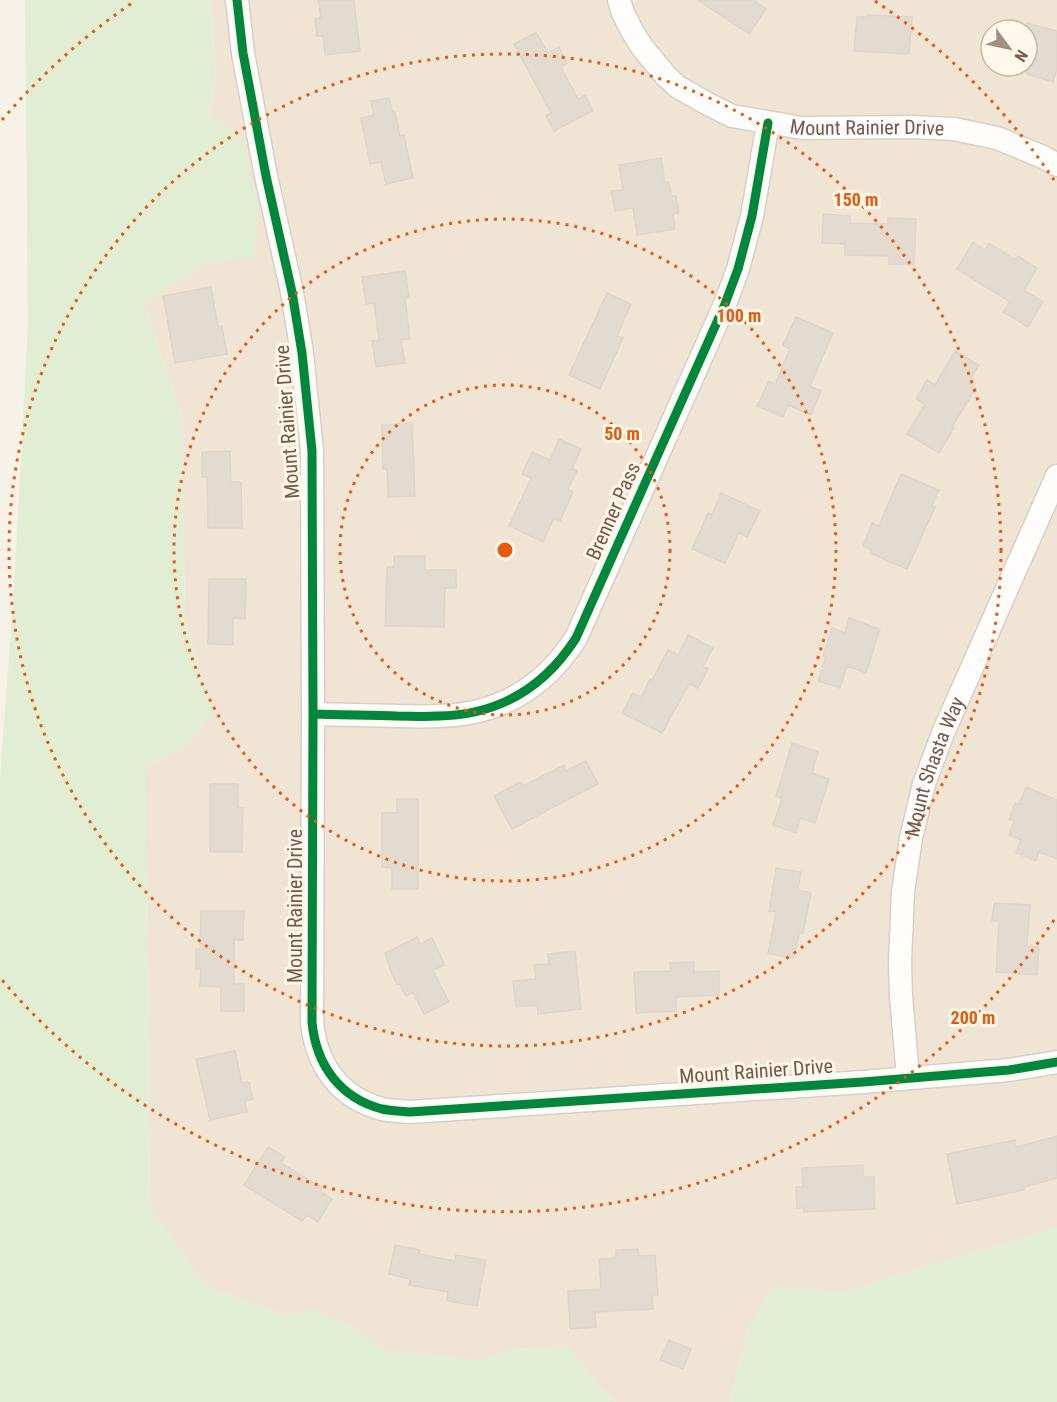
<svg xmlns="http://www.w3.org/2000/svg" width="1057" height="1402" viewBox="0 0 1057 1402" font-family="'Roboto Condensed',sans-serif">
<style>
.residential{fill:#f0e5d5;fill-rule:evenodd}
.green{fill:#e2eed3}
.building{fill:#e3dad0;stroke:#e0d5ca;stroke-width:1.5}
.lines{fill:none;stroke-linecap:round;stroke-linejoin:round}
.street-casing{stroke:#d8cfc6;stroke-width:25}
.street{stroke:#fefdfc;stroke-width:22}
.cycleway-casing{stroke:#fff7e9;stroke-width:13}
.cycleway{stroke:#00873e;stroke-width:9}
.ring{fill:none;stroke:#e8590c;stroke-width:3;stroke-dasharray:3 6}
.labels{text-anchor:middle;stroke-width:6;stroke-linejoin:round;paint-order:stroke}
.street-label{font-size:20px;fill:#755948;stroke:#fff7e9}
.centre{fill:#e8590c;stroke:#fff7e9;stroke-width:3}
.ring-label{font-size:18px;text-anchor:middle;font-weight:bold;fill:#e8590c;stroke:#fff7e9;stroke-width:6;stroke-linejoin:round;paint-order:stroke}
</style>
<rect width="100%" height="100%" fill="#f7f2e8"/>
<path class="residential" d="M210,0H1057V1228L916,1270L844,1293L773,1286L749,1327L730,1402H616L599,1387L569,1347L512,1350L484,1361L382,1350L354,1329L314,1310L289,1316L206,1287L150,1208L145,768L189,744L213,710L185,620L182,417L144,304L204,264L254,255L209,115L216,76ZM991,30H1027V66H991Z"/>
<path class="green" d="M25,0H210L216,76L209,115L241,136L259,207L254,256L204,264L144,304L182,417L185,620L213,710L189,744L145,768L150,1208L206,1287L289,1316L314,1310L354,1329L383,1350L484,1361L512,1350L569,1347L599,1387L616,1402H0V776L14,590L28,324Z
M1057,1228V1402H730L749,1327L773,1285L844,1293L916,1270Z"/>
<path class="building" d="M318,0H354L360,51L325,55L323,36H317L315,18H321Z
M698,0H753L766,9L749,34Z
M868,15L912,17L909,54L854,51L857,17H868Z
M1027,23L1057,31V69L1053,82L1027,74Z
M536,32L548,53L559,47L567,63L561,67L578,99L585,95L593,111L554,131L546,116L551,113L514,44Z
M389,98L393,112H395L400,136L404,135L413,178L386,184L381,162L370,164L361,118L374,115L371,101Z
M661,158L665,183L669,182L671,196H676L679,213L673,214L675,229L637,235L633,208L615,211L611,191L623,190L619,165Z
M823,214L850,216V223L888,224V218L916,219L914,265L889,264V256L845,255V244L822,243Z
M973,242L985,250L989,243L1015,260L1018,256L1037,268L1024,290L1043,302L1028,327L1003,312L1010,302L957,269Z
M405,271L409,297L405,298L410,339L401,340L405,363L376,367L372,341L379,340L374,303L366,304L362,277Z
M211,287L218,327L222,326L227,354L175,363L163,296Z
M607,293L631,304L617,336L623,338L600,389L569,375Z
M796,317L833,333L810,386L821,391L811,415L788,405L783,417L757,406L769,381L775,384L790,349L783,345Z
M955,351L979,365L968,383L976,388L952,427L954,428L939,453L907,434L925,404L916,399L927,380L935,385Z
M412,423L415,496L388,497L387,469H383L382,425Z
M559,439L581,449L572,469L577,471L568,489L573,492L560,521L554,518L543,542L509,526L531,478L522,474L532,452L550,460Z
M230,451L231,482H241L242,528H208L207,477H202V452Z
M901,474L939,490L932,506L935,507L907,569L870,553L871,550L863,546L872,523L879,526Z
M721,493L760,511L747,537L739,533L725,563L692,549L708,513L712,515Z
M394,556H425V570H456V588H445L444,627L385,626L387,567H394Z
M209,579H246L245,619L233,618V645L208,644Z
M849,618L880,629L866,673L847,666L840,688L818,681L826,657L823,656L832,628L845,633Z
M688,635L713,648L703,667L708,669L698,688L689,684L662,733L622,713L633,693L641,697L650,679L652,680L668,650L678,655Z
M792,743L818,752L812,773L829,779L815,823L800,818L796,833L773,825L782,798L776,796Z
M586,761L598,784L512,829L494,796L520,782L523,786L564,765L566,771Z
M210,784H238V808H243L242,852H210Z
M1026,787L1057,800V859L1039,852L1036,861L1016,853L1021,840L1009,835L1014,821L1009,819L1015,803L1019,804Z
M397,799H418V889H392V868L382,867V813H397Z
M776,868L801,872L798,890L811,893L803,933H799L794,958L768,954L776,912L769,911Z
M994,903L1030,905L1027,946L1039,947L1037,975L996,972L999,921H992Z
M201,911H244L243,940H234V984H244V1011H221V987L200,986L201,969H196V949H200Z
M417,937L420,944L432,938L445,965L433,970L449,1002L424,1014L413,992L406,996L399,983L397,984L389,967H390L385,953Z
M575,951L581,1009L538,1014L537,1005L516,1007L513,981L536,979L534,965L549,964L548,954Z
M694,962V972L719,971V995L676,997V1011L636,1013L634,972L671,971L670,963Z
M235,1051L242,1083L249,1082L253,1099L245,1101L247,1112L210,1120L196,1059Z
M1057,1136V1178L1024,1187V1190L957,1204L947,1154L1015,1140L1016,1147Z
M268,1147L285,1157L281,1163L322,1188L320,1191L332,1199L318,1222L307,1215L302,1221L244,1185Z
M863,1165V1177H874L875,1209L804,1212V1208H797L796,1187H803L802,1168Z
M395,1245L420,1250L419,1254L455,1261L456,1255L486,1260L477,1306L447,1301L448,1292L409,1285L410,1279L389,1274Z
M638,1249L639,1256L655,1255L658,1295H652L653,1309L595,1312L596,1327L570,1329L568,1291L601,1289L599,1259L616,1258V1250Z
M669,1340L691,1349L683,1369L660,1360Z"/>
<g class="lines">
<g class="street-casing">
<g id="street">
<path d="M237,0L243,53L266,176L292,292L302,353L312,451L313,714L312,1022C316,1065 340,1098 382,1109C391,1111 401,1111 410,1112L863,1082L1009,1070L1057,1062"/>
<path id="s1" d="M619,0L623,13L632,31L642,47L666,76L678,87L706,103L732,116L802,128L912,127L954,129L997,138L1043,157L1057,165"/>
<path d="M313,714C341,715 369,715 397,716C410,716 424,717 438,716C498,715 544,688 576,638L725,304L738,269L752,216L768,123"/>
<path id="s2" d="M908,1077L901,996L900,962L903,892L911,838L924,784L943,733L1057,476"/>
</g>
</g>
<use href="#street" class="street"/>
<g class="cycleway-casing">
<path id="cycleway" d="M237,0L243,53L266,176L292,292L302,353L312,451L313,714L312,1022C316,1065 340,1098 382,1109C391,1111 401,1111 410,1112L863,1082L1009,1070L1057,1062
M313,714C341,715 369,715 397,716C410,716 424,717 438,716C498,715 544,688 576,638L725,304L738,269L752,216L768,123"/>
</g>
<use href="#cycleway" class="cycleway"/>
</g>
<g class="ring">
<circle cx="505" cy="550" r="165"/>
<circle cx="505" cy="550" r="331"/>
<circle cx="505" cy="550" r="496"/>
<path d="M1054 920A662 662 0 0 1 2 980M2 120A662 662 0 0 1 135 1M875 1A662 662 0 0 1 1054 180"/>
</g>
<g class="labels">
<g class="street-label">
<text dy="7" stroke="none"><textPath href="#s1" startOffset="304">Mount Rainier Drive</textPath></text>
<text transform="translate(287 422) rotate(-94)" y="7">Mount Rainier Drive</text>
<text transform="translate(613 511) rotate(-66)" y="7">Brenner Pass</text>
<text dy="7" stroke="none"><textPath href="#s2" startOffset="315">Mount Shasta Way</textPath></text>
<text transform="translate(295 906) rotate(-90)" y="7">Mount Rainier Drive</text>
<text transform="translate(756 1071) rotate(-4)" y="7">Mount Rainier Drive</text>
</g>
</g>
<circle cx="505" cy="550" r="9" class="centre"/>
<g class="ring-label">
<text x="856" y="206">150 m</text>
<text x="739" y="322">100 m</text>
<text x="622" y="440">50 m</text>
<text x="973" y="1024">200 m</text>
</g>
<g transform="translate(1009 48) rotate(123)"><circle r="28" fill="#fff7e9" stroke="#c8b8a9" stroke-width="1.5"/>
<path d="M0-4.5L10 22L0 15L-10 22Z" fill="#a28f80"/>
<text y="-9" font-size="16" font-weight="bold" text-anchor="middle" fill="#755948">N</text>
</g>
</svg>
